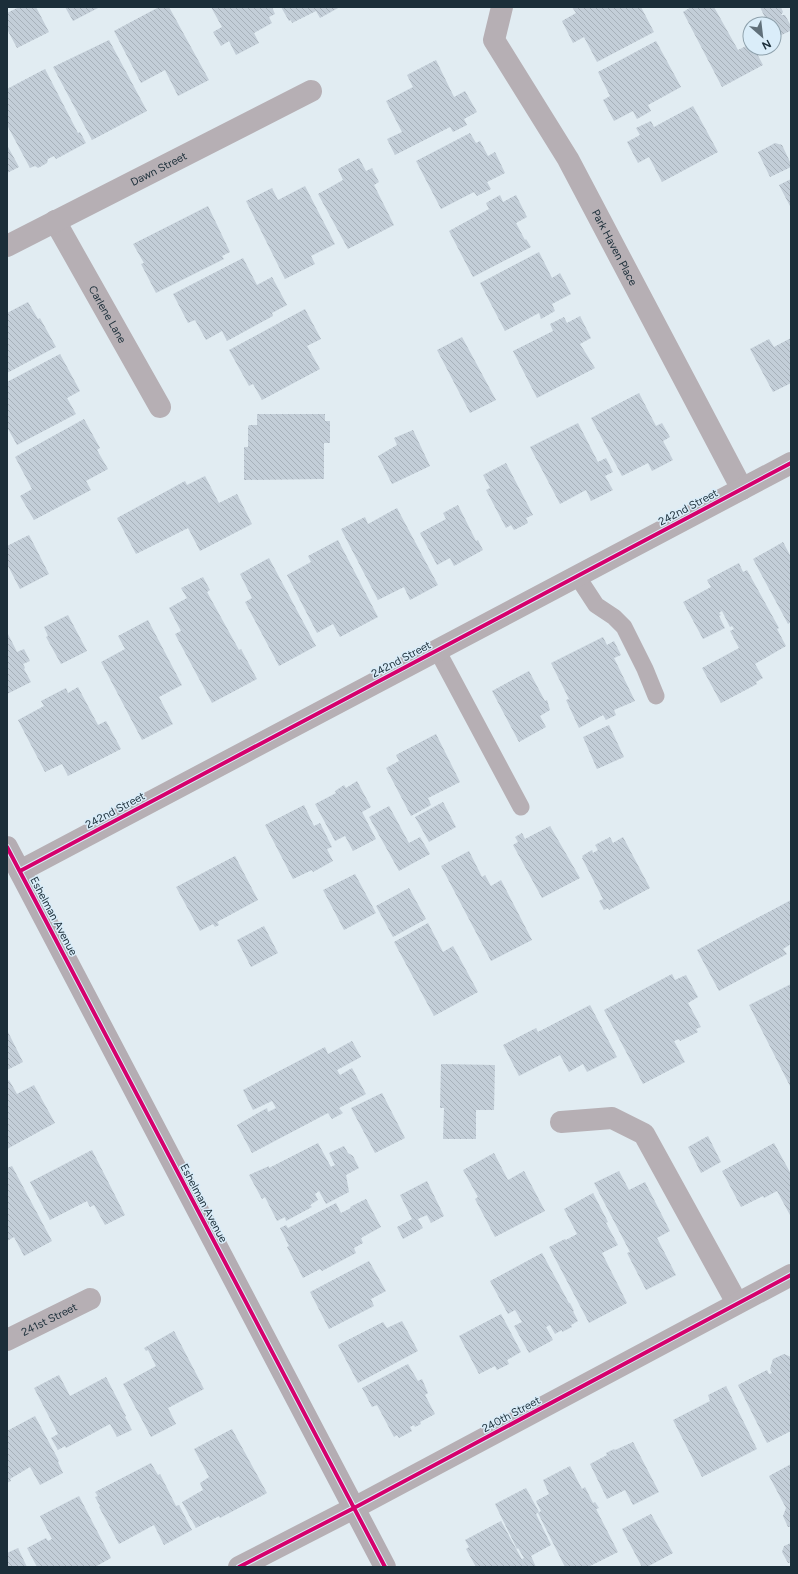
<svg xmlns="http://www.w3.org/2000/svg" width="798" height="1574" viewBox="0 0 798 1574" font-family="Figtree,sans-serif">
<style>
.building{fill:url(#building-back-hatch)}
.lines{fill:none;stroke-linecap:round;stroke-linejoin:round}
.lane{stroke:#b6afb4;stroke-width:17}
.street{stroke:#b6afb4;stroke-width:22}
.secondary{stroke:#b4adb3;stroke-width:22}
.cycleway-casing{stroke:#daedf9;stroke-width:6}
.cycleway{stroke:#d6006c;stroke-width:4}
.labels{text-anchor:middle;stroke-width:3;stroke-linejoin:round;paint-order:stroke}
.street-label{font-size:11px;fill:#1b2e39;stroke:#daedf9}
</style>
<defs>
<pattern id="building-back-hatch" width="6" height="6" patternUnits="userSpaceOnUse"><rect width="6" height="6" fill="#c3ced8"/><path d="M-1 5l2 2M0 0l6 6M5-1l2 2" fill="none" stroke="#a7b1ba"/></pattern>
</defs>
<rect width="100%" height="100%" fill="#e1ecf2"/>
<path class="building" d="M19,7H36L49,32L17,48L7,29V13Z
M65,7H100L73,21Z
M159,7H169L209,80L178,96L165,70L141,83L114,31Z
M211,7H272L275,14L269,17L272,23L254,33L259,43L236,55L229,41L221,46L213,32L222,27Z
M281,7H340L320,18L316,11L292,23L291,20L289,21Z
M572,7H641L654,32L597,62L584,37L573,43L562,21L576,13Z
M691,7H714L738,50L750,44V48H754L763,65L722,87L683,12Z
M760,7H781L783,12L781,15H785L791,26L790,31L775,38L774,24H768Z
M109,40L147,111L92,140L53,67Z
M656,41L681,87L648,105L651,111L637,119L633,111L614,121L603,100L610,96L598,72Z
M436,60L454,97L465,91L477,112L464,119L467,125L453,132L450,127L395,155L387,139L402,132L386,101L413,87L407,75Z
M45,69L78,133L80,132L86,143L56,159L54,156L48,159L47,163L38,168L35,166L30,168L7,125V89Z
M693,106L718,152L662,182L649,157L638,163L627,142L640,135L636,128L651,121L654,127Z
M470,133L476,143L480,141L488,156L495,152L505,173L487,182L491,189L477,196L474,192L441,209L416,161Z
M775,143L782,145L791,164V167L770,177L758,152Z
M7,145L19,167L7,173Z
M359,158L366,171L372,168L379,182L374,185L394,225L348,249L318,194L343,180L338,169Z
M791,179V208L779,185Z
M305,186L335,244L311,256L315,264L285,279L246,201L272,188L278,200Z
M500,195L503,202L516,195L527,217L516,223L525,240L526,239L531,247L473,277L449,231L489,209L486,203Z
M208,206L230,252L222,256L224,259L156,293L141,264L144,263L133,244Z
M539,252L552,278L560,273L571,294L552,304L555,311L541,319L539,313L505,331L480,283Z
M243,258L257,285L272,277L287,305L272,313L273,316L227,341L222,331L206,340L195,320L188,323L173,294Z
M28,302L38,319L40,318L56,347L7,373V313Z
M305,309L321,339L307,346L320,369L262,400L253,384L249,386L229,350Z
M580,316L591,338L580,344L595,368L537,398L513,351L553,331L550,324L564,317L567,323Z
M462,337L496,400L470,413L437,350Z
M791,338V383L773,392L750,349L769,339L774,347Z
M60,354L80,391L67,398L76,414L17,445L7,427V382Z
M639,393L656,426L662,423L670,437L663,441L673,460L652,471L648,463L622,476L591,418Z
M257,414H325V421H330V443H324V479L244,480V447H248V427L249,425H257Z
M84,419L100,448L97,450L108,469L86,481L91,490L34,520L20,496L32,489L15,457Z
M578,423L598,462L606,458L613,472L605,476L613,490L591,501L586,490L560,504L530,447Z
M413,430L430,466L392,484L378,456L397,445L394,438Z
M506,463L533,515L526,518L528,523L514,530L511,525L506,528L486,490L490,488L483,475Z
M205,476L219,503L237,494L252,524L200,551L188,528L136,554L117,518L185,481L187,485Z
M458,505L476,541L478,540L483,550L454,566L450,558L437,565L420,533L446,519L443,513Z
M397,508L438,585L410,600L404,587L378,600L341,529L365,517L368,524Z
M29,535L49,574L20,589L7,564V546Z
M338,540L378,617L340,637L333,624L317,633L287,575L311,562L308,556Z
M783,542L791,557V622L788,624L753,559Z
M269,558L316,646L279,666L245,602L252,598L240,574Z
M739,563L743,572L747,570L779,628L777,629L786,646L755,664L763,678L756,682L757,684L721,703L702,668L739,648L730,631L734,629L732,626L730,627L722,611L719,613L721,615L719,616L725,628L703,639L683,602L711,587L707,580Z
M203,577L210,590L207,592L239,650L241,649L257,679L212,703L175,634L181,631L169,608L187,598L181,588Z
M68,615L87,651L61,664L46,637L48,636L44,627Z
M148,620L182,685L159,697L173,724L142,740L101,662L125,649L118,636Z
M7,632L17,652L24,649L30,661L23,664L25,668L24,669L31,682L7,694Z
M603,637L607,645L614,641L621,655L614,658L635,701L614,710L616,715L606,720L603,715L579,728L566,700L569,699L551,663Z
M529,671L545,701L547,700L550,710L540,716L546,727L519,742L492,691Z
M78,687L98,725L106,721L121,749L68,776L62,764L45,772L18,720L44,706L41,701L66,688L68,693Z
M609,725L624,757L597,769L583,737Z
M436,734L460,782L428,798L431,805L411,816L386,768L399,761L396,755Z
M357,781L371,807L362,812L376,839L353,851L345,836L335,841L315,804L336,793L335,791L344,785L346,788Z
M443,802L456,827L429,842L415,817Z
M304,805L314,826L320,823L332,847L327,849L333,861L313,872L312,870L293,879L265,825Z
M389,806L409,843L420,837L430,854L399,871L369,817Z
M550,826L580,878L542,898L513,845L518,842L515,837L522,833L525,839Z
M610,837L613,843L623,837L650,888L609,910L608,908L604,910L599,901L603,899L582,858L583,857L582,856L592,850L593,853L598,850L595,845Z
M469,851L482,877L485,875L491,886L501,880L532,940L491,961L441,866Z
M235,856L258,900L217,922L219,925L215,927L213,924L200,931L176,887Z
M355,874L376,913L344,930L323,890Z
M409,888L426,919L393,937L376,906Z
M791,900V944L783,949L787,954L719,991L697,950Z
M428,923L443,952L453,946L478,992L434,1016L394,942Z
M264,926L278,953L251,967L237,940Z
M672,974L675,980L686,975L698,997L688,1003L701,1027L696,1029L698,1032L680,1041L679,1039L674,1041L685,1062L643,1084L604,1010Z
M791,984V1088L749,1005Z
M590,1005L617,1057L587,1072L583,1064L569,1072L560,1055L519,1076L503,1045L536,1028L538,1032Z
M7,1030L23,1062L7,1070Z
M352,1041L361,1057L337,1070L340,1075L352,1068L366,1094L339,1108L343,1113L332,1119L328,1113L252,1153L237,1125L267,1108L268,1112L276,1108L272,1101L253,1110L243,1090L325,1047L328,1054Z
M441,1064L495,1065L494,1110H476V1139H443L444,1108H440Z
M9,1080L17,1094L34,1085L55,1123L7,1149V1081Z
M382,1093L405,1138L375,1153L351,1108Z
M708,1136L721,1162L701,1173L688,1147Z
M318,1143L331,1167L335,1165L329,1153L344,1146L348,1153L353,1156L359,1168L346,1175L349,1192L326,1204L319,1191L315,1194L318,1200L310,1205L312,1207L286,1221L285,1217L277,1221L265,1197L262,1199L249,1175L269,1166V1168Z
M774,1143L791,1174V1217L777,1191L764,1198L763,1196L741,1207L722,1171Z
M92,1150L125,1215L105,1225L94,1205L90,1207L87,1201L50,1220L30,1182Z
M494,1153L508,1180L524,1171L545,1211L495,1237L475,1199L478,1197L463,1170Z
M12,1166L52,1241L24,1256L14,1237L7,1241V1168Z
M619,1171L629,1190L645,1182L670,1231L657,1238L676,1275L646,1290L627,1253L630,1252L594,1183Z
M427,1181L444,1216L431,1223L427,1215L418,1219L423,1228L403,1239L397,1227L412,1219L400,1195Z
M593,1193L608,1222L606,1223L618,1245L602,1253L627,1303L589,1323L549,1247L565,1239L566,1240L577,1234L564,1209Z
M366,1199L381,1227L361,1238L363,1243L354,1248L356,1253L322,1271L320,1269L303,1278L287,1247L289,1246L280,1228L286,1225L288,1228L336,1203L341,1213L351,1208L350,1207Z
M542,1253L569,1303H570L574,1311H573L578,1321L571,1325L572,1327L562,1332V1330L555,1334L550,1325L546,1327L553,1340L529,1353L514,1326L522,1322L515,1310L508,1314L490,1281Z
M369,1261L386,1291L371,1299L374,1306L329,1329L310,1292Z
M501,1314L521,1352L507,1360L509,1364L497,1370L495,1366L479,1374L459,1336Z
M402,1321L418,1351L358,1383L338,1345L383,1322L387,1328Z
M174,1331L204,1389L168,1408L176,1424L151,1437L123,1384L156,1366L148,1350L146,1351L144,1348Z
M784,1354L791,1357V1431L767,1443L738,1385L767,1370L769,1374L772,1373L770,1369L773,1359Z
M408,1364L418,1381L422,1379L428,1393L425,1395L435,1414L420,1422L421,1424L415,1427L414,1425L410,1427L412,1431L399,1438L397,1435L394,1437L377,1405L372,1407L362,1388Z
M59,1375L70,1396L106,1377L126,1416L125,1417L132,1430L117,1437L110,1424L66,1448L65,1446L58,1450L51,1438L58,1434L34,1388Z
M726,1386L757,1449L702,1477L673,1420L710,1401L708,1395Z
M35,1416L59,1461L58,1462L63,1473L40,1485L30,1467L10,1479L11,1481L7,1483V1431Z
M232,1429L267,1493L220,1518L219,1516L196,1528L182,1502L203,1490L200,1483L209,1477L194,1449Z
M633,1442L659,1492L633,1505L625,1490L607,1499L590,1464L607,1455L606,1453L614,1449L615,1450Z
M151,1463L158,1475L160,1474L176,1506L179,1505L192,1530L164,1545L154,1525L119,1544L99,1507L100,1506L95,1497L98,1496L95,1492Z
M791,1464V1527H788L783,1516L786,1508L769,1476Z
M570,1466L582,1489L585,1487L593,1503L595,1502L599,1508L596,1509L618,1552L588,1567H565L538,1513L541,1511L536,1501L549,1494L543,1480Z
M526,1488L539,1512L536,1514L551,1545L531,1556L536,1567H526L522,1559L524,1558L518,1548L517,1549L495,1504Z
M79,1496L111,1558L95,1567H37L27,1548L46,1538L48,1541L52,1539L40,1516Z
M651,1514L673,1553L647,1567H642L622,1529Z
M501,1521L526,1567H476L466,1549L469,1547L465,1540Z
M791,1543V1563H788L782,1552L784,1546Z
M18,1548L27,1567H7V1553Z"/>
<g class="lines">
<path class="lane" d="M577,576L596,605L614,617L624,627L645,669L656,696
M437,650L521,807"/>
<g class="street">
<path id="s1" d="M502,7L494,40L568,159L742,489"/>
<path id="s2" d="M55,221L160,407"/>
<path id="s3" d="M7,246L311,91"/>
<path d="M20,871L791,463"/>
<path d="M561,1122L612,1118L644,1134L737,1303"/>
<path id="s4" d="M7,1340L90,1299"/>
<path d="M239,1567L354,1508L791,1275"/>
</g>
<path class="secondary" d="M7,847L385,1567"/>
<g class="cycleway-casing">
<path id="cycleway" d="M7,847L385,1567
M20,871L791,463
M239,1567L354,1508L791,1275"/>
</g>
<use href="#cycleway" class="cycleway"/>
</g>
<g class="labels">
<g class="street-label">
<text dy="4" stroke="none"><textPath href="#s3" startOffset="170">Dawn Street</textPath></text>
<text dy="4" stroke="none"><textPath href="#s1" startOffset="274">Park Haven Place</textPath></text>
<text dy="4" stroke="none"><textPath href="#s2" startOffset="107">Carlene Lane</textPath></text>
<text transform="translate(688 507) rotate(-28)" y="4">242nd Street</text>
<text transform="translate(401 659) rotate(-28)" y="4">242nd Street</text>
<text transform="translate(115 810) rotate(-28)" y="4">242nd Street</text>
<text transform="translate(54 916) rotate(62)" y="4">Eshelman Avenue</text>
<text transform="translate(204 1203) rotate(62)" y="4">Eshelman Avenue</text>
<text dy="4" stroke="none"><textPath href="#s4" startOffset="47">241st Street</textPath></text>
<text transform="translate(511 1414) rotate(-28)" y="4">240th Street</text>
</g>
</g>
<rect width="798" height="1574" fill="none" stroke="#1b2e39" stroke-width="16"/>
<g transform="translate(762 36) rotate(152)"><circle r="19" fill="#daedf9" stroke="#8ea1ac"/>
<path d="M0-3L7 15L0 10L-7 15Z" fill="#60707a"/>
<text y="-6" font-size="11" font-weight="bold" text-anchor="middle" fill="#1b2e39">N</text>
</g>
</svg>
